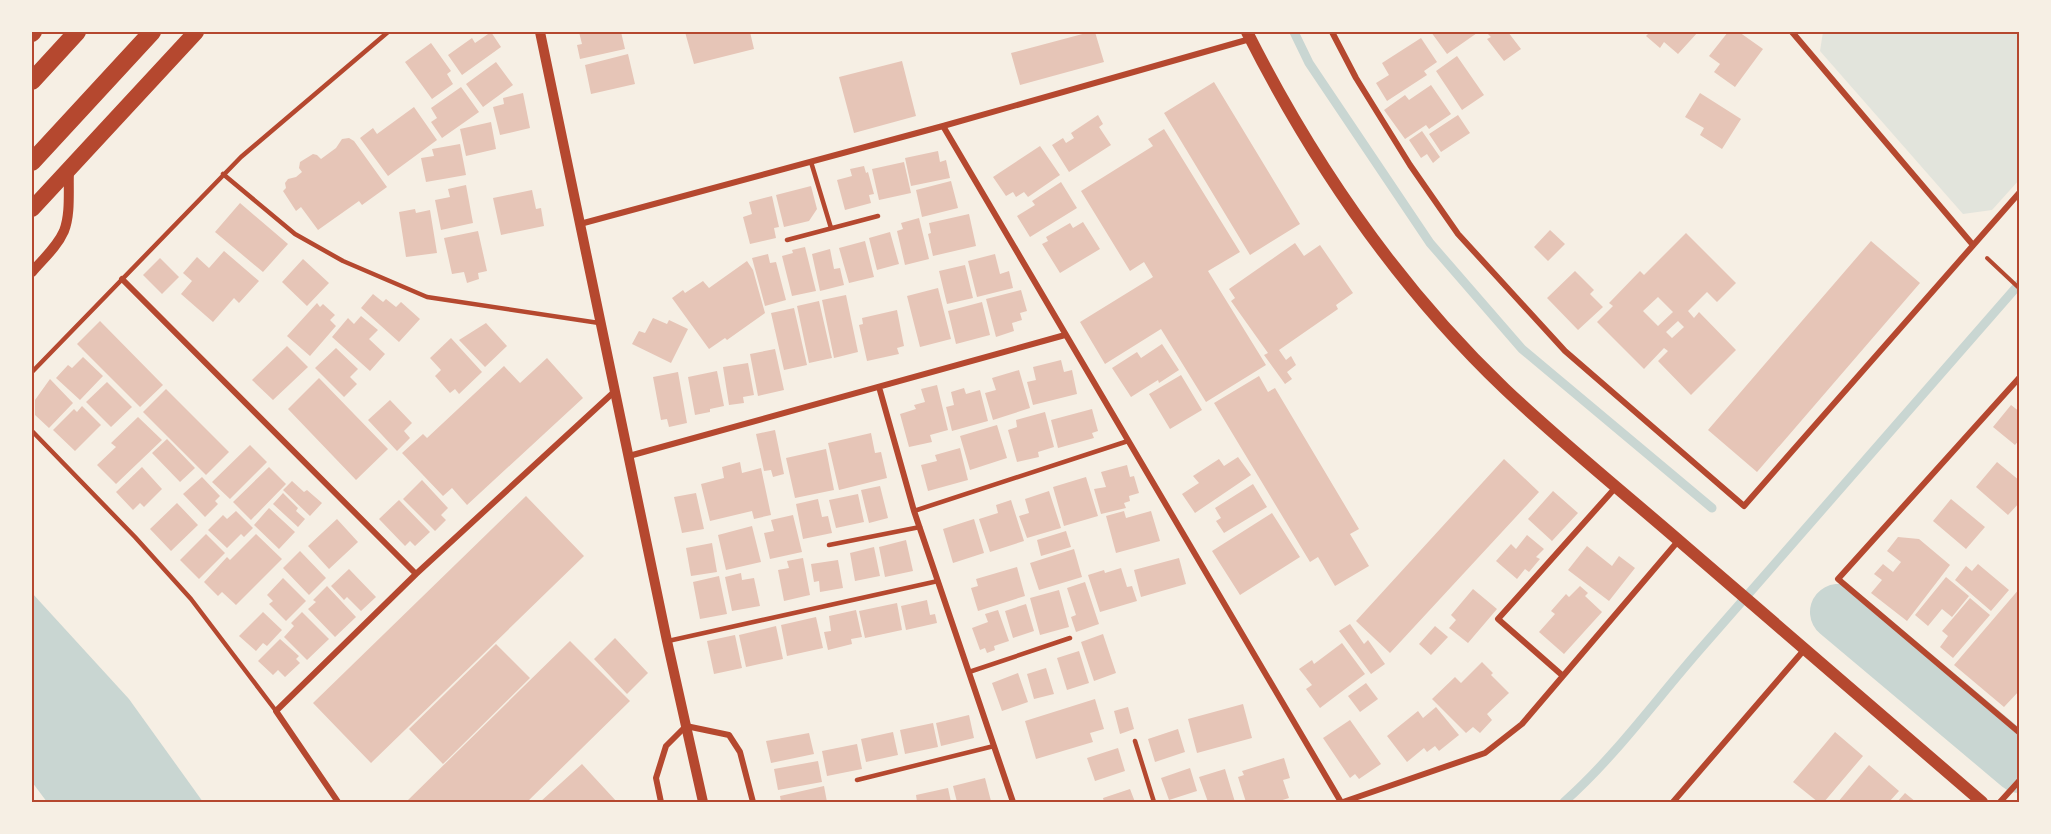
<svg xmlns="http://www.w3.org/2000/svg" width="2051" height="834" viewBox="0 0 2051 834" font-family="Roboto,sans-serif">
<style>
.green{fill:#e2e4dc}
.water{fill:#c9d6d2}
.lines{fill:none;stroke-linecap:round;stroke-linejoin:round}
.stream{stroke:#c9d6d2;stroke-width:9}
.river{stroke:#c9d6d2;stroke-width:56}
.building{fill:#e6c5b7;fill-rule:evenodd}
.path{stroke:#b5482f;stroke-width:4}
.service{stroke:#b5482f;stroke-width:4.5}
.minor{stroke:#b5482f;stroke-width:6}
.tertiary{stroke:#b5482f;stroke-width:10}
.secondary{stroke:#b5482f;stroke-width:12}
.trunk{stroke:#b5482f;stroke-width:16}
.motorway{stroke:#b5482f;stroke-width:18}
.neatline{fill:none;stroke:#b5482f;stroke-width:2}
</style>
<rect width="100%" height="100%" fill="#f6efe4"/>
<path class="green" d="M1823,32H2019V180L1992,210L1963,214L1820,51Z"/>
<path class="water" d="M32,593L129,699L203,802H47L32,782Z"/>
<g class="lines">
<path class="stream" d="M1294,32L1309,63L1430,243L1522,349L1712,508
M1564,802C1616,756 1657,698 1703,646C1809,526 1914,405 2020,283"/>
<path class="river" d="M1838,612L2020,765"/>
</g>
<path class="building" d="M491,32L501,47L462,75L448,55L472,38L475,43Z
M579,32H621L625,49L580,59L577,45L582,44Z
M685,32H750L754,49L694,64Z
M1090,32H1095L1104,62L1020,85L1011,53Z
M1431,32H1476L1477,33L1447,54Z
M1486,32H1508L1521,49L1504,61L1487,39L1491,37Z
M1650,32H1698L1678,54L1664,42L1660,48L1646,36Z
M1728,32H1739L1763,49L1735,87L1714,72L1720,64L1709,56Z
M1421,38L1437,62L1424,71L1427,75L1387,101L1376,83L1389,75L1382,63Z
M431,43L451,71L447,74L453,84L432,99L405,62Z
M628,54L635,84L591,94L585,65Z
M1457,56L1484,95L1462,110L1436,71Z
M902,61L916,116L854,133L839,77Z
M496,62L513,85L483,107L466,84Z
M1214,82L1300,224L1250,255L1164,113Z
M1431,85L1451,114L1429,129L1426,125L1405,139L1384,110L1405,95L1409,100Z
M461,87L479,112L442,138L431,122L437,118L431,108Z
M523,93L530,128L500,135L493,107L504,104L503,98Z
M1700,93L1741,119L1722,149L1700,135L1704,128L1685,117Z
M414,107L437,140L388,176L360,138L373,128L377,134Z
M1098,115L1103,124L1099,127L1111,145L1069,172L1052,145L1063,138L1066,143L1074,138L1071,133Z
M1458,115L1470,133L1441,152L1429,134Z
M491,122L496,149L466,156L460,129Z
M1164,129L1240,252L1208,271L1266,365L1206,402L1161,329L1105,364L1080,322L1153,277L1144,262L1130,271L1081,191L1153,146L1148,139Z
M1422,131L1440,157L1433,163L1427,154L1421,158L1409,140Z
M349,138L354,141L387,187L362,205L359,201L318,230L301,207L296,211L283,191L286,188L285,183L288,179L296,177L302,172L299,168L300,162L313,154L317,155L321,159L336,148L342,139Z
M460,144L466,175L426,182L421,158L434,156L432,149Z
M1040,146L1060,175L1028,197L1024,192L1016,197L1013,192L1006,196L993,177Z
M938,151L940,162L946,160L950,178L911,186L905,158Z
M904,162L911,193L879,200L872,169Z
M864,166L866,173L868,172L874,194L869,195L871,203L845,210L837,180L852,176L850,169Z
M951,181L958,208L922,217L916,190Z
M1061,182L1077,208L1030,237L1017,216L1035,205L1032,201Z
M466,185L473,223L441,230L435,200L450,197L448,189Z
M811,186L817,209L809,221L784,227L776,195Z
M532,190L536,209L541,208L544,226L501,235L493,198Z
M772,196L779,227L774,228L776,238L750,244L743,217L752,214L749,202Z
M240,203L288,244L263,272L215,232Z
M415,209L416,213L430,210L437,253L406,257L399,212Z
M969,214L976,246L933,256L928,234L931,233L929,223Z
M919,218L929,259L905,265L897,231L903,229L901,223Z
M1083,222L1100,249L1060,273L1042,244L1048,241L1046,237L1070,223L1073,228Z
M1550,230L1565,244L1548,261L1534,247Z
M478,231L487,271L478,273L479,279L467,283L464,272L452,274L444,238Z
M890,232L899,264L877,270L869,238Z
M1686,233L1736,283L1717,302L1707,292L1688,311L1694,318L1699,312L1736,350L1691,395L1658,361L1668,351L1664,348L1644,369L1597,322L1613,306L1609,303L1640,271L1644,275ZM1658,297L1673,312L1658,326L1643,311ZM1678,321L1684,327L1672,338L1666,332Z
M865,241L874,277L849,283L839,248Z
M1871,241L1920,283L1757,472L1708,430Z
M1295,243L1304,256L1320,245L1353,293L1336,305L1338,309L1279,350L1286,360L1291,356L1296,365L1287,372L1292,379L1285,384L1264,355L1268,353L1231,301L1235,298L1229,289Z
M805,247L816,291L792,296L782,256L793,253L792,250Z
M830,249L834,269L840,268L844,285L820,291L812,254Z
M224,251L259,281L239,303L234,298L213,322L181,294L192,281L183,273L197,257L209,268Z
M768,254L770,263L776,262L786,300L765,306L752,258Z
M995,254L1000,274L1009,271L1013,288L977,297L968,261Z
M160,258L179,277L162,294L143,275Z
M303,259L329,283L307,306L282,282Z
M747,261L753,270L765,313L727,340L725,338L709,349L672,298L683,290L685,293L703,281L709,288Z
M965,265L973,298L947,304L939,271Z
M1575,271L1594,290L1590,294L1603,307L1578,330L1547,298Z
M938,288L951,339L920,347L907,296Z
M1021,290L1027,311L1020,313L1022,320L1012,323L1014,331L996,337L986,299Z
M373,294L383,302L386,299L396,307L401,302L420,319L399,342L361,308Z
M846,295L858,352L834,358L822,300Z
M819,301L832,358L809,363L797,306Z
M982,302L990,335L956,344L948,311Z
M317,303L320,307L323,304L335,315L330,320L336,326L310,356L287,336Z
M794,308L807,365L784,370L771,313Z
M897,310L904,346L897,348L899,354L867,361L859,325L863,324L862,318Z
M361,316L378,330L369,339L385,354L370,371L332,337L348,318L354,324Z
M653,318L667,324L669,320L688,329L671,363L632,344L639,331L645,333Z
M100,321L163,385L140,407L77,344Z
M486,323L507,346L485,367L459,340Z
M451,338L482,372L459,394L455,389L450,393L435,376L441,370L430,358Z
M1162,344L1179,370L1159,383L1158,380L1131,397L1112,368L1137,352L1141,358Z
M287,346L308,367L273,400L252,380Z
M336,348L358,369L350,377L357,384L344,397L315,368Z
M775,349L784,390L758,396L750,354Z
M83,357L103,376L80,400L56,378L68,365L72,368Z
M547,358L583,398L467,505L452,488L443,496L402,453L423,434L427,438L504,366L520,383Z
M1061,360L1064,372L1072,370L1077,394L1033,405L1027,382L1036,380L1033,367Z
M748,363L754,395L743,397L744,403L729,405L723,367Z
M1019,370L1030,408L993,420L985,393L996,390L992,378Z
M717,371L724,406L710,409V412L695,415L688,377Z
M678,372L687,423L669,427L667,419L661,420L653,377Z
M1181,375L1202,410L1170,429L1149,394Z
M1259,376L1268,392L1275,388L1359,529L1350,534L1369,566L1335,586L1318,557L1310,562L1214,403Z
M319,378L388,449L356,480L288,409Z
M50,379L73,403L49,428L35,415V400Z
M107,382L132,407L111,427L86,402Z
M937,385L948,430L930,435L932,442L909,447L900,414L916,409L914,405L925,402L921,389Z
M964,388L966,394L980,390L988,421L952,431L946,407L954,405L951,392Z
M166,389L229,452L206,475L143,412Z
M390,400L412,423L404,431L410,438L397,451L368,420Z
M2011,405L2020,412V439L2015,445L1993,427Z
M82,406L101,425L75,451L53,430L74,409L77,412Z
M1092,409L1098,431L1092,433L1094,438L1058,448L1051,420Z
M1045,412L1054,447L1038,452L1039,457L1017,462L1008,430L1017,427L1016,420Z
M138,417L162,440L116,484L97,465L116,447L111,443Z
M997,425L1007,458L970,470L960,436Z
M775,430L784,474L773,477L771,470L764,471L756,434Z
M871,433L875,453L881,452L887,478L839,490L828,443Z
M167,439L195,468L180,482L152,453Z
M250,445L267,462L230,499L212,482Z
M960,448L968,480L928,491L921,465L937,461L935,455Z
M826,449L834,490L795,498L786,458Z
M1238,457L1251,475L1195,513L1182,494L1199,483L1193,476L1219,459L1224,466Z
M1504,459L1539,492L1390,653L1356,621Z
M740,462L742,473L761,468L771,515L754,519L752,511L710,521L701,484L724,478L722,467Z
M1997,462L2020,481V502L2008,515L1976,487Z
M1127,465L1130,477L1134,476L1139,493L1129,496L1130,501L1124,503L1126,508L1101,514L1094,489L1106,487L1101,472Z
M142,467L162,489L144,507L140,503L133,510L116,492Z
M269,467L286,484L251,520L233,502Z
M202,477L220,496L215,501L218,504L205,517L183,494Z
M1086,477L1098,516L1064,526L1053,487Z
M422,480L448,508L441,515L446,520L435,531L403,499Z
M292,481L304,492L307,490L322,503L310,516L283,490Z
M1253,484L1267,507L1224,533L1216,521L1221,518L1215,508Z
M880,486L888,518L869,523L861,490Z
M1049,491L1061,528L1027,538L1019,516L1029,513L1025,499Z
M1553,491L1578,513L1552,541L1528,519Z
M283,493L298,508L296,511L305,519L298,527L273,504Z
M696,493L704,529L682,533L674,497Z
M858,494L864,522L836,528L829,500Z
M526,496L584,556L371,763L313,703Z
M818,499L822,517L828,516L832,533L803,539L796,504Z
M1951,499L1985,527L1966,549L1933,521Z
M399,500L430,532L415,546L410,541L405,546L379,519Z
M1011,500L1024,541L990,552L979,519L998,513L996,505Z
M177,503L198,525L171,551L150,529Z
M269,508L295,532L279,549L254,525Z
M236,511L253,528L244,537L241,534L227,548L208,530L223,515L227,519Z
M1124,511L1126,518L1151,511L1160,541L1116,553L1106,516Z
M1272,513L1300,557L1240,595L1212,551Z
M793,515L802,552L770,559L764,533L774,531L771,520Z
M337,519L358,542L329,569L308,546Z
M974,519L984,553L953,563L943,529Z
M752,526L761,562L726,570L718,535Z
M1066,531L1071,547L1041,556L1037,540Z
M206,534L225,553L199,579L180,560Z
M256,534L282,559L236,605L222,592L218,596L204,582L227,557L230,560Z
M1527,535L1544,549L1536,557L1540,559L1529,572L1525,569L1517,579L1496,561L1511,544L1516,549Z
M1898,537L1919,539L1950,565L1907,621L1871,593L1882,580L1874,574L1883,564L1893,572L1901,562L1887,551Z
M906,540L913,571L885,577L879,547Z
M712,543L717,572L691,576L686,548Z
M1587,546L1612,566L1619,556L1635,568L1609,601L1568,570Z
M874,547L880,576L855,581L850,553Z
M1074,549L1082,577L1039,590L1030,563Z
M300,551L326,578L309,595L283,568Z
M803,558L810,595L784,601L778,570L789,568L787,561Z
M1179,558L1186,584L1141,597L1134,570Z
M838,560L843,588L820,592L819,581L814,582L811,564Z
M1978,564L2009,590L1991,611L1955,580L1966,566L1972,571Z
M1017,567L1025,596L978,611L971,588L978,586L976,579Z
M1121,568L1127,587L1132,586L1137,601L1100,612L1088,575L1104,570L1105,573Z
M349,569L376,597L361,611L347,597L344,600L331,586Z
M741,573L742,580L754,578L760,606L732,611L725,577Z
M719,576L727,614L700,619L693,582Z
M1946,577L1969,596L1952,617L1942,609L1928,626L1915,615Z
M283,578L306,601L286,621L269,604L273,601L267,595Z
M1085,582L1099,624L1076,632L1071,617L1076,615L1067,588Z
M327,586L356,617L335,637L308,609L316,602L313,600Z
M1580,586L1588,593L1585,596L1602,612L1564,654L1539,632L1555,614L1551,611L1566,594L1569,597Z
M2020,588V690L2004,707L1954,665Z
M1473,589L1497,609L1468,643L1449,628L1456,620L1451,615Z
M1059,590L1069,627L1040,635L1030,598Z
M1970,598L1990,615L1953,658L1940,647L1948,636L1942,631Z
M927,600L930,615L935,614L937,623L906,630L901,606Z
M897,603L902,630L865,638L859,611Z
M1026,604L1034,631L1013,638L1005,611Z
M856,610L862,637L851,639L852,644L828,650L824,632L831,631L829,616Z
M998,610L1009,641L994,646L995,650L987,653L985,648L980,650L972,628L988,622L985,614Z
M263,612L282,630L267,646L263,643L256,651L239,636Z
M302,612L329,639L307,660L284,637L294,626L291,623Z
M816,617L823,648L787,656L781,625Z
M1350,624L1364,644L1368,640L1385,664L1371,674L1339,631Z
M776,626L783,659L746,667L739,635Z
M1435,626L1448,637L1431,655L1419,644Z
M1103,634L1116,673L1094,681L1081,642Z
M735,635L742,668L714,674L707,641Z
M615,638L648,673L627,694L594,659Z
M280,639L299,656L296,659L300,663L285,677L278,670L273,675L258,661Z
M570,641L630,701L527,802H406Z
M1342,643L1365,674L1320,708L1306,689L1312,685L1299,669L1312,660L1314,664Z
M496,644L530,678L443,764L409,729Z
M1079,651L1089,683L1067,690L1057,658Z
M1482,662L1493,673L1491,675L1509,693L1487,714L1492,720L1480,733L1473,727L1466,733L1432,699L1455,677L1461,683Z
M1046,668L1054,694L1034,699L1027,674Z
M1018,673L1028,702L1002,711L992,683Z
M1366,683L1378,699L1360,712L1348,696Z
M1095,699L1104,729L1090,733L1093,742L1036,759L1025,721Z
M1243,704L1252,738L1197,753L1188,719Z
M1128,707L1134,729L1120,734L1114,711Z
M1436,707L1459,735L1439,751L1435,746L1427,752L1424,748L1407,762L1387,736L1418,711L1423,718Z
M969,715L974,738L941,746L936,723Z
M1350,720L1381,764L1359,779L1355,774L1350,778L1323,738Z
M933,723L938,747L905,754L900,730Z
M1178,729L1185,752L1155,762L1148,739Z
M893,732L898,755L866,762L861,739Z
M1835,732L1863,756L1824,802H1818L1793,782Z
M809,733L814,754L771,763L766,741Z
M857,744L862,769L827,776L822,751Z
M1118,748L1125,771L1095,781L1087,758Z
M1284,758L1290,778L1283,780L1289,798L1276,802H1246L1238,777L1244,775L1242,771Z
M818,761L822,782L778,790L774,769Z
M582,764L617,802H540Z
M1869,765L1899,791L1889,802H1838Z
M1190,768L1197,791L1169,800L1161,778Z
M1225,769L1235,802H1208L1199,777Z
M985,778L991,801L957,802L953,786Z
M824,786L827,802H781L780,796Z
M948,788L951,802H917L916,795Z
M1130,789L1135,802H1104L1103,798Z
M1905,793L1916,802H1897Z"/>
<g class="lines">
<path class="path" d="M1987,258L2020,289"/>
<path class="service" d="M811,162L831,228
M223,174L295,234L343,261L427,297L599,323
M787,240L878,216
M32,372L241,157L388,32
M32,431L135,537L191,599L276,711
M914,511L1128,441
M829,545L920,527
M668,641L938,581
M969,672L1070,638
M1135,741L1154,802
M857,780L994,746"/>
<path class="minor" d="M1332,32L1356,78L1410,165L1458,234L1565,351L1744,506L2020,192
M1792,32L1973,245
M943,126L1341,802
M580,224L943,126L1250,39
M122,279L416,574
M2020,377L1838,579L2020,733
M879,387L914,511L1013,802
M629,456L1065,335
M1563,676L1498,619L1616,487
M338,802L276,711L416,574L615,391
M661,802L656,778L666,746L686,726L729,735L740,752L753,802
M1343,802L1485,753L1522,724L1679,540
M1673,802L1804,650
M2000,802L2020,780"/>
<path class="tertiary" d="M540,32L667,641L703,802
M32,272C43,259 57,247 64,231C71,213 68,189 69,170"/>
<path class="secondary" d="M1247,32C1314,165 1396,285 1505,389C1562,443 1624,493 1684,545C1783,631 1882,717 1982,802"/>
<path class="trunk" d="M32,34L34,32
M32,209L196,32"/>
<path class="motorway" d="M32,81L77,32
M32,162L152,32"/>
</g>
<rect width="2051" height="834" fill="none" stroke="#f6efe4" stroke-width="66"/>
<rect x="33" y="33" width="1985" height="768" class="neatline"/>
</svg>
